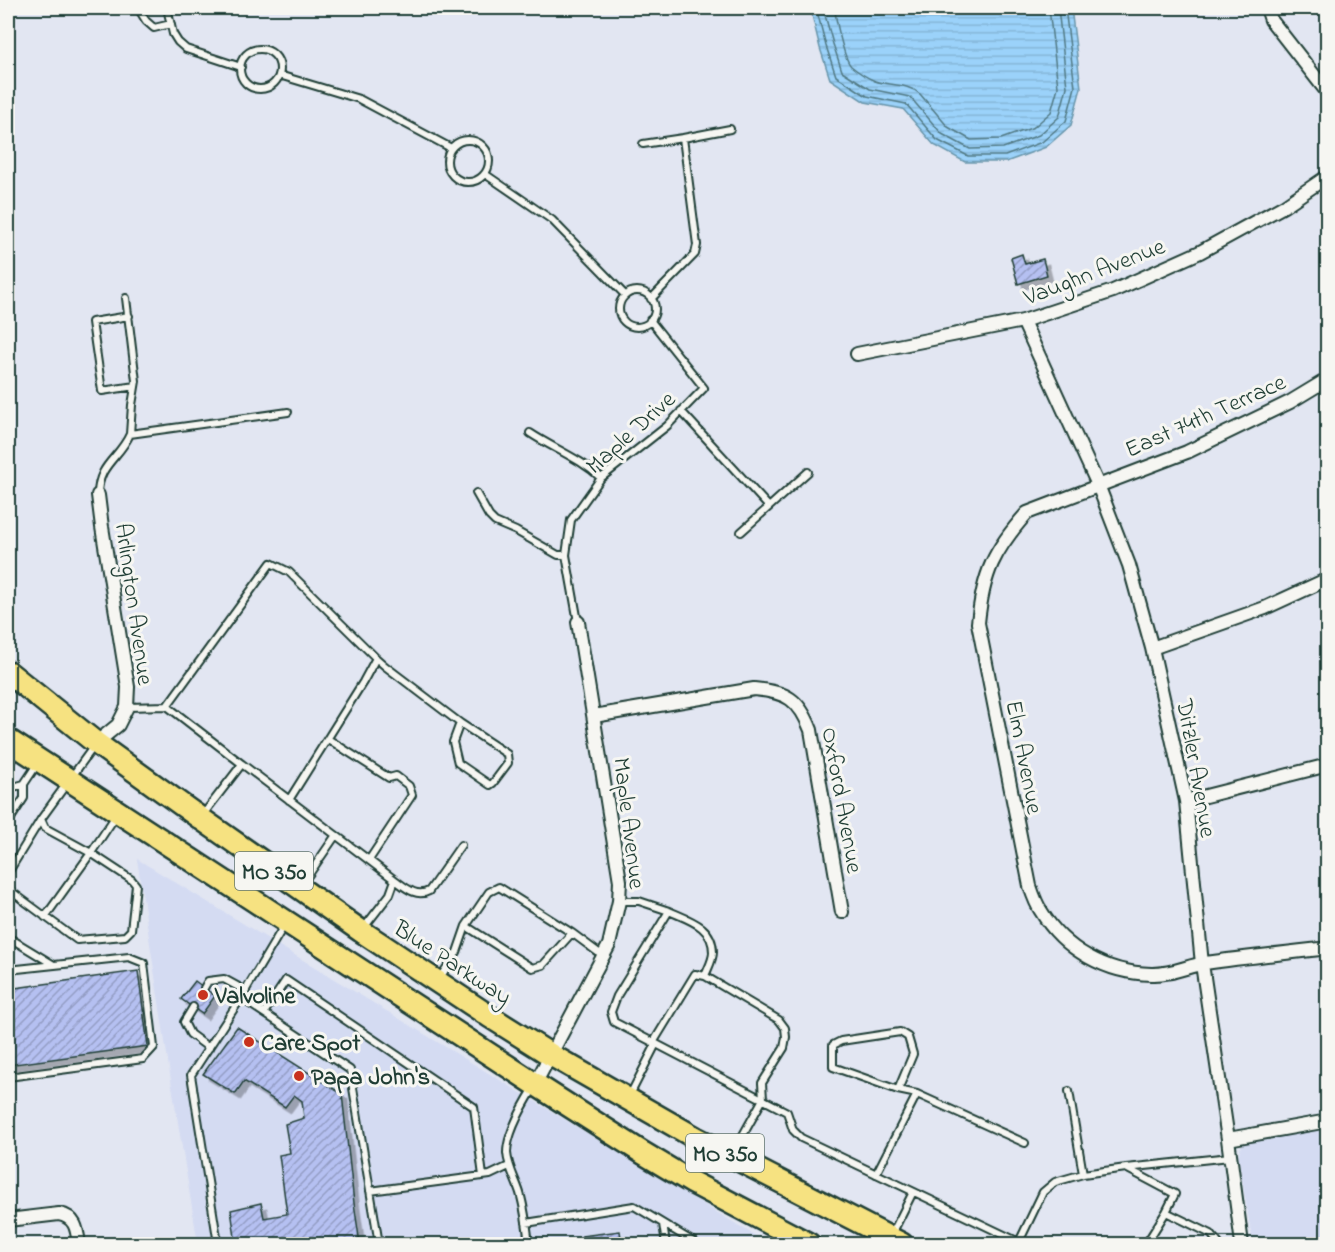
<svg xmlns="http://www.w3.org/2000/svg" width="1335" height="1252" viewBox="0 0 1335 1252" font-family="'Indie Flower',sans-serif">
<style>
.built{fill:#d4dbf2}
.water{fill:url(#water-rules);stroke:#6996ab;stroke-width:1.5}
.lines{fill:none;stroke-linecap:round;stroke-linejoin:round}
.shore{stroke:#517983;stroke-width:1.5}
.building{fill:url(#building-hatch);stroke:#1f3d34;stroke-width:1.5;filter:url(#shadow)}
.lane-casing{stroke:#1f3d34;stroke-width:10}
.street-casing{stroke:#1f3d34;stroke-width:16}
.highway-casing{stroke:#1f3d34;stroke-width:26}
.lane{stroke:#f6f6f2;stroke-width:6}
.street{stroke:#f6f6f2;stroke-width:12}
.highway{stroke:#f6e281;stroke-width:21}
.poi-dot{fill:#c8321e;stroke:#f6f6f2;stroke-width:2}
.labels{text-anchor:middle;stroke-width:6;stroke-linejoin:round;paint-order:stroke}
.shield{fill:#f6f6f2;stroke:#60746d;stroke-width:1.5}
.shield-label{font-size:22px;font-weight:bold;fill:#1f3d34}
.street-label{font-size:24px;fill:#1f3d34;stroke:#f6f6f2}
.poi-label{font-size:24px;font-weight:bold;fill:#1f3d34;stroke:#f6f6f2;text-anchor:start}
</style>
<defs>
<pattern id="water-rules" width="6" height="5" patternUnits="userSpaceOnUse" patternTransform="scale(1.5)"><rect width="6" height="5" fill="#9bd2fa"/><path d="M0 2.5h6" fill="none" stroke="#85b5d7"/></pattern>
<pattern id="building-hatch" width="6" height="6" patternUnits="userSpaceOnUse" patternTransform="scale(1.5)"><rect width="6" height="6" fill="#b5c0f1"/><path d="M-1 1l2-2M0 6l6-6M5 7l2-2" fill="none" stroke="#939dc4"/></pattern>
<filter id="shadow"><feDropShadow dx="5.5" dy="5.5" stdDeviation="0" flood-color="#0004"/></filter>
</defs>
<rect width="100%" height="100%" fill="#e2e6f2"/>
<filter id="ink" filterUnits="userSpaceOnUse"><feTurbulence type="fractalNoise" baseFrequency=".0167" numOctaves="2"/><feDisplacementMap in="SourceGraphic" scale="12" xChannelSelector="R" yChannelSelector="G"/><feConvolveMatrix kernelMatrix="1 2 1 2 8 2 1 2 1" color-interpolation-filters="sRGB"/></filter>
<g filter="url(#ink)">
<path class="built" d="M137,859L769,1244H198L170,1074Z
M1327,1128V1244H1253L1238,1155L1242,1144L1246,1141Z"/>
<path class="water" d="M813,8H1071L1081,88L1071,125L1046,147L1006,162H965L934,145L903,109L865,102L830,79L820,48L812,15Z"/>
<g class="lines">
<path class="shore" d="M818,8V15L826,46L836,76L867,96L906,104L937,140L968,156H1005L1042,142L1066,121L1075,87L1065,8
M826,8L825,15L833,44L842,71L870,89L910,97L942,134L970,149L1003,148L1039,135L1059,117L1067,87L1058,8
M835,8C835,18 844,59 851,66C857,71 868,78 875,81C890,86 907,83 920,94L948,127L971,140L1001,139L1034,127L1051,112L1058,87L1049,8"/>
</g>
<path class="building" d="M1022,254L1025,264L1043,259L1047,275L1018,284L1011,258Z
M138,971L148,1046L8,1065V989Z
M195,981L215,996L202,1014L181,999Z
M237,1027L342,1094L354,1203L360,1244H236L231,1210L261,1203L264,1218L287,1214L279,1155L290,1153L285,1124L304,1118L302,1101L294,1095L285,1107L244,1081L235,1094L203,1074Z
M620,1231L622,1244H583L582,1236Z"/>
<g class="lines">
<g class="lane-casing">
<path id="lane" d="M138,8L146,21L154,28L171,24
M167,8L173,34L178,42L186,49L241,67
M240 69a20 20 0 1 1 40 0a20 20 0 1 1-40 0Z
M279,75L359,99L451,148
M447 161a21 21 0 1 1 42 0a21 21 0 1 1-42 0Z
M643,144L683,138
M485,174L552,220L625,295
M619 309a18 18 0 1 1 36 0a18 18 0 1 1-36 0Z
M126,298L136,381L132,405L130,434
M651,299L695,254L697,245L683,138L730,129
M129,316L92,322L102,391L135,386
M681,411L769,507
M530,433C554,449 580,458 601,478
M476,493L489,516L495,522L516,531L558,555H566
M98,495C98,464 119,459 130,434L288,412
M741,532L808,472
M578,622L566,555L571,520L601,478L667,426L704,388L650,320
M376,658L385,666L460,723L453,742L458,763L490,785L493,783L508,763L507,754L460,723
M167,706L271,563L289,572L376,658L363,682L289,800
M127,707L167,706L242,764
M328,739L389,778L396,776L409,786L412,795L369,860
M8,765L18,751
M8,792L10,788L24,784
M202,816L242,764L395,880L390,894L363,929
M8,823L24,798V784L38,763
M8,873L41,819L94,746
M395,880C405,887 416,898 429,891L461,845
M301,886L336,835
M8,889L77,940L125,936L131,930L136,885L132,880L91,853L45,828L41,819
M619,901H639L669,911L617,996L611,1012L614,1022L787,1112L793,1130L801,1138L1019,1242L1043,1192L1055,1182L1083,1174L1126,1168
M669,911C689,920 713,926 713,952C713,960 708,968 705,976L779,1020L785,1028L786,1037L784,1048L762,1083L763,1099L733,1153
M45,917L91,853L117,814
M285,924L241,998L350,1070L379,1244
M466,926L489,892L499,887L572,933
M8,937L54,965
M8,970L129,957L144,963L154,1047L143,1059L8,1077
M439,979L457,952L466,926L532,968L543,965L572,933L603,956
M204,988L208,981L224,979L246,991
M193,1007L184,1022L190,1034L209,1048
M264,1013L286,980L474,1107L483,1176
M653,1043L695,974L705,976
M898,1090L913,1054L908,1037L900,1032L841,1041L833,1045V1067L898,1090L917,1094
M1069,1091L1083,1174
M630,1095L656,1044
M876,1174L917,1094L1025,1143
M370,1191L490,1175L509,1166
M526,1223L634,1206L697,1244
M663,1224L666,1244
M892,1234L913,1192
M218,1244L191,1075L241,998
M529,1244C527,1227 525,1210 520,1193C516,1180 508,1167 507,1153C507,1134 524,1104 534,1088
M1146,1244L1166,1212
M1219,1244L1211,1234L1166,1212L1175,1194L1126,1168L1230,1157"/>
</g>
<g class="street-casing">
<path id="street" d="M1267,8L1271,20L1328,93
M1023,321L1098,485L1129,565L1152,648L1186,801L1202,964L1228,1139L1242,1244
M857,354L1023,321L1113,291L1200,252L1284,206L1328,176
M1328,379L1290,402L1187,452L1027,513C994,550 983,573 978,623L1030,886C1033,895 1036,904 1041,911C1064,950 1107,973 1151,974C1171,975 1187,966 1205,963C1246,957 1287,953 1328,948
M1152,648L1265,608L1328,579
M594,716L754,689C787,692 799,699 811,730L842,912
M96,743L118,725L127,707L128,687L102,527L98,495
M1186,801L1328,765
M535,1084L609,945L619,901L620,881L578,622
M1228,1139L1328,1121
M8,1220L59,1214C76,1217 77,1230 79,1244"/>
</g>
<g class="highway-casing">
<path id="highway" d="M8,672L96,743L200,818L361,931L489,1016L551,1055L696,1138L902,1244
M8,740L535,1084L643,1153L693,1183L809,1244"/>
</g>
<use href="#lane" class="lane"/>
<use href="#street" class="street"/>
<use href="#highway" class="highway"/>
</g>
</g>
<g class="poi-dot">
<circle cx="203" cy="995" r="6"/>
<circle cx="249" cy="1042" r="6"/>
<circle cx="299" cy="1076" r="6"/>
</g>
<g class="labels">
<g class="shield">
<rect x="235" y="852" width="78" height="38" rx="4.5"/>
<rect x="686" y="1134" width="78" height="38" rx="4.5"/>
</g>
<g class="shield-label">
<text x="274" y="879">MO 350</text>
<text x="725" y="1161">MO 350</text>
</g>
<g class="street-label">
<text transform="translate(1094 271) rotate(-21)" y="8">Vaughn Avenue</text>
<text transform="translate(1205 415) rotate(-24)" y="8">East 74th Terrace</text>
<text transform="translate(630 432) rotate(-42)" y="8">Maple Drive</text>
<text transform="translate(135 604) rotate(82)" y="8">Arlington Avenue</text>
<text transform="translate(1025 757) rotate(79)" y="8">Elm Avenue</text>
<text transform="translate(1197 768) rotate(80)" y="8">Ditzler Avenue</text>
<text transform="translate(843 800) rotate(80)" y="8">Oxford Avenue</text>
<text transform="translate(630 823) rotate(83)" y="8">Maple Avenue</text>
<text transform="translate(453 962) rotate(33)" y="8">Blue Parkway</text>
</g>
<g class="poi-label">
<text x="215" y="1003">Valvoline</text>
<text x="261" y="1050">Care Spot</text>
<text x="311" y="1084">Papa John's</text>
</g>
</g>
<rect width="1335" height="1252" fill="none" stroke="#f6f6f2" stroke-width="30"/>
<rect x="15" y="15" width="1305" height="1222" fill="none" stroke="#1f3d34" stroke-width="2" filter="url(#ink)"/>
</svg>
